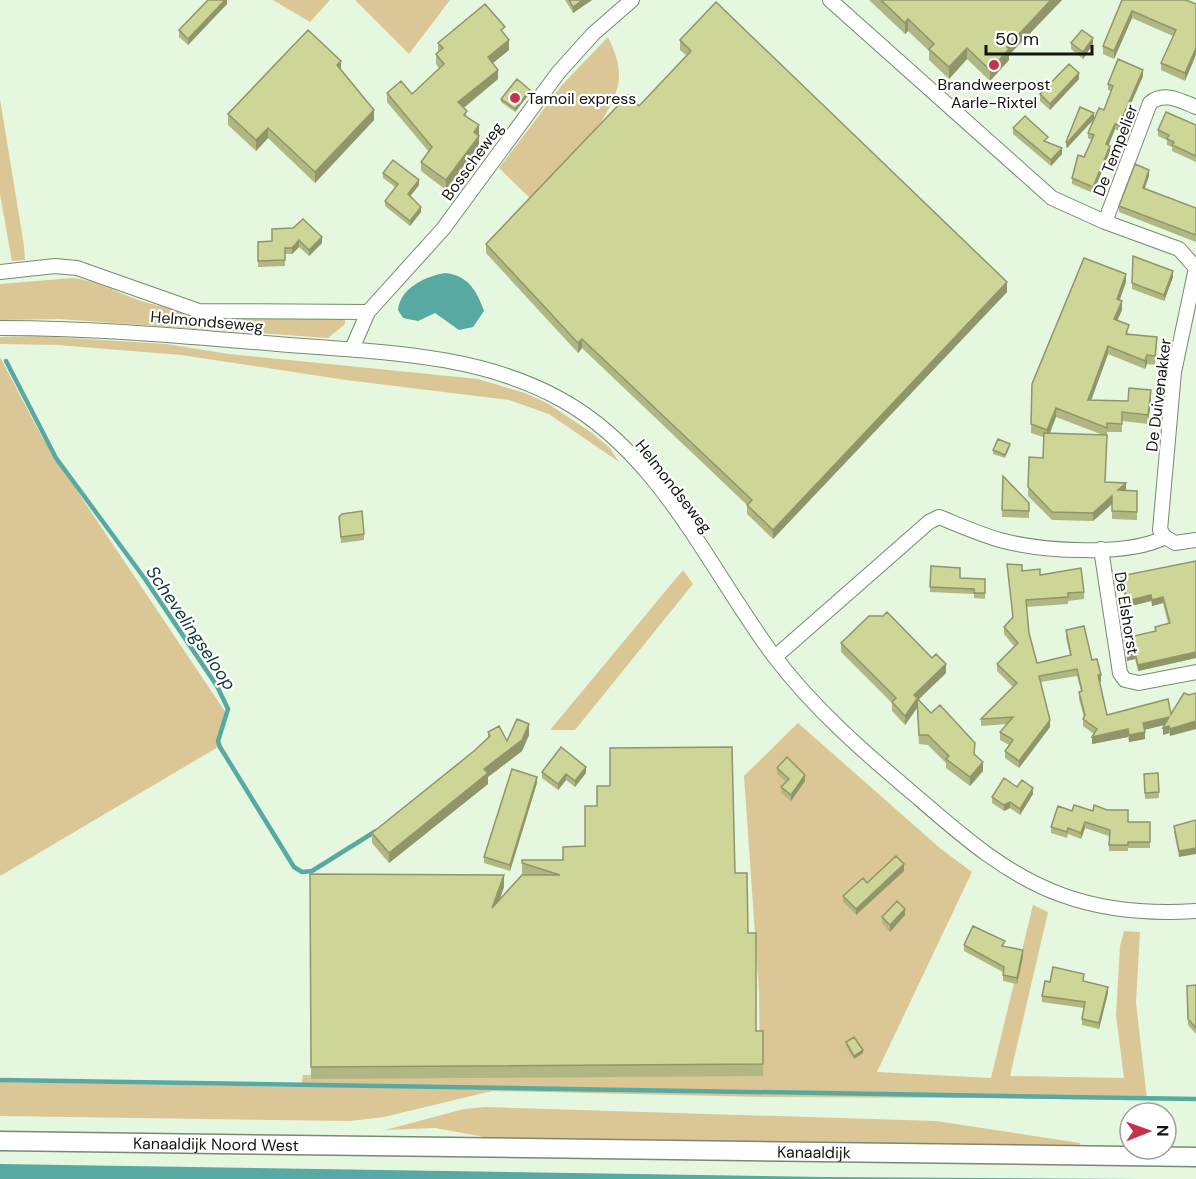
<svg xmlns="http://www.w3.org/2000/svg" width="1196" height="1179" viewBox="0 0 1196 1179" font-family="'DM Sans',sans-serif">
<style>
.green{fill:#dac795}
.water{fill:#57a9a2}
.lines{fill:none;stroke-linecap:round;stroke-linejoin:round}
.stream{stroke:#57a9a2;stroke-width:4.5}
.minor-casing{stroke:#788874;stroke-width:16}
.major-casing{stroke:#788874;stroke-width:21}
.minor{stroke:#fff;stroke-width:14}
.major{stroke:#fff;stroke-width:18}
.wall{fill:#b0b782;fill-rule:evenodd}
.shaded-wall{fill:#90956a}
.building{fill:#cdd597;stroke:#90956a;stroke-width:1.5}
.poi-dot{fill:#c3334b;stroke:#fff;stroke-width:2}
.labels{text-anchor:middle;stroke-width:4.5;stroke-linejoin:round;paint-order:stroke}
.poi-label{font-size:16px;fill:#10160e;stroke:#fff}
.street-label{font-size:16px;fill:#10160e;stroke:#fff}
.water-label{font-size:18px;font-style:italic;fill:#113936;stroke:#fff}
</style>
<rect width="100%" height="100%" fill="#e6f7e0"/>
<path class="green" d="M273,0H330L310,22Z
M355,0H450L409,54Z
M608,37C614,50 619,61 619,76C619,112 560,177 538,206L499,168L562,85Z
M0,99L24,246L25,260L12,261L0,194Z
M73,278C104,282 120,295 148,303C209,320 278,321 341,317L345,318V324L328,338L59,319L0,320V284Z
M39,336L166,344L229,354L478,379L525,393L547,403L592,433L609,447L619,462L549,414L509,400L346,380L181,355L57,345L0,344V337Z
M0,357L42,437L65,473L226,713L218,747L0,876Z
M683,570L693,584L575,730H550Z
M798,723L941,849L972,872L877,1072L991,1078L1033,905L1048,912L1010,1076L1124,1078L1116,1015L1120,946L1124,931L1140,932L1136,1003L1147,1099L767,1097L492,1091L384,1117L350,1121L0,1116V1082L301,1087L303,1075H760L759,992L744,776Z
M486,1107L936,1121L1080,1143L1079,1150L501,1140L435,1128L385,1130L464,1109Z"/>
<path class="water" d="M445,273C468,275 477,291 484,311L473,327L459,330L435,313L418,321L403,318L398,310C400,288 426,276 445,273Z
M0,1164L824,1177L1142,1179H0Z"/>
<g class="lines">
<path class="stream" d="M6,361L56,458L145,579L217,686L228,709L218,741L220,747L294,867L302,872L312,871L376,831
M0,1080L1196,1099"/>
<g class="minor-casing">
<path id="minor" d="M1105,222L1150,103C1164,91 1181,101 1196,107
M0,272L55,266L77,268L199,311L368,312
M0,328C93,328 185,336 278,344C373,352 477,352 562,400C661,455 709,569 774,656C814,709 865,753 916,796C961,835 1006,875 1062,895C1106,911 1151,914 1196,911
M352,349L368,312L443,229L558,73L593,34L632,0
M1165,537L1175,543L1196,540
M1101,549L1120,673L1125,680L1139,683L1196,672
M775,657L929,522L939,517C959,525 979,534 1000,540C1040,551 1129,557 1165,537L1160,530L1174,372L1196,268L1179,249L1105,222L1052,198L830,0"/>
</g>
<g class="major-casing">
<g id="major">
<path id="s1" d="M0,1141L1196,1157"/>
</g>
</g>
<use href="#minor" class="minor"/>
<use href="#major" class="major"/>
</g>
<path class="wall" d="M227,0V4L188,45L179,37V30Z
M565,0H592L573,13Z
M869,0H1062L1009,55V60L990,81L967,59L949,79L929,60V51L908,31L905,34Z
M1122,0H1186L1185,81L1161,70V63L1173,36L1132,18L1114,59L1103,54V46Z
M505,34L509,50L493,63L498,79L464,108L467,117L479,125V145L446,190L421,171V162L429,152L387,102V93L412,94L439,68L436,64V54L438,52V43Z
M680,40L1007,292L773,539L747,514V505L582,348L578,353L486,253V244L639,106L687,56L680,50Z
M1071,43L1093,44L1083,59L1071,49Z
M341,70L374,120L315,183L268,138L256,151L228,125V114Z
M1143,76L1119,131L1115,129L1109,145L1110,152L1093,193L1072,184V178L1084,157L1092,140L1088,138V133L1093,120L1067,148H1066V142L1104,110L1111,91L1108,90V84Z
M1079,79L1050,110L1040,101V94Z
M530,93L515,112L501,102V99Z
M1196,125V162L1172,151V147L1167,145V140L1158,136V130Z
M1013,128L1048,142L1062,154L1051,166L1013,134Z
M383,173L419,185L410,196L421,212L410,226L385,206V201L395,187L383,178Z
M1149,176L1144,188L1196,208V242L1119,212V206Z
M272,229L322,243L309,256L299,247L292,254H285V266L258,267V242L272,241Z
M1173,277L1164,301L1132,289V283Z
M1126,282L1119,300L1122,310L1117,321L1129,334L1157,345L1155,365L1147,364L1145,369L1108,354L1091,400L1128,401L1151,399L1148,424L1122,421V432H1107V436L1105,482L1126,490L1137,491V520L1112,519V504L1093,521L1052,520L1028,496L1029,457L1043,458V437L1031,433L1032,384ZM1056,417L1103,435L1050,433Z
M1010,447L1005,458L993,454V450Z
M1003,476L1029,503V518L1002,517Z
M339,517L364,534V540L341,543Z
M1196,561V658L1138,671L1135,659L1127,661L1125,638L1155,631V627L1168,623L1163,603L1152,606L1151,601L1127,607L1121,582V576Z
M1007,564L1022,571L1040,575L1084,592V599L1068,601V604L1026,607L1029,633L1037,663L1070,655L1066,638V630L1092,660L1101,682H1099L1107,715L1171,714L1170,736L1169,733L1163,735L1164,725L1144,730L1145,739L1129,742L1128,737L1092,744L1094,734L1083,726V719L1084,717L1079,699V692L1081,691L1077,676L1041,682L1050,727L1019,768L1005,758V751L1009,745L1000,740V732L1007,724L981,726V719L1013,687L997,671V664L1014,646L1004,634V627L1013,618Z
M931,566L960,578L985,579V599L974,598V594L930,592Z
M841,643L946,673L918,700L975,754L983,771L970,786L946,768V763L928,745L919,744L917,708L905,725L892,711V703L841,652Z
M488,732L507,741L529,735L522,751L488,777V784L389,863L372,843V833L474,751L488,738Z
M777,768L805,781L791,801L781,793V787L786,782L777,774Z
M542,772L586,773L575,787L566,780L558,790L542,778Z
M1158,773L1159,798L1145,799L1144,774Z
M537,783L510,871L484,863V857Z
M1017,787L1033,794L1020,815L1010,808L1004,811L992,803V797Z
M1072,811L1128,822H1150V848H1128V851H1109V836L1085,828L1081,839L1068,834L1067,838L1051,833V827Z
M1196,820L1179,857L1174,832V826Z
M522,863L735,873L748,933L756,1031H763V1076L311,1079L310,874L504,887L499,901L522,875Z
M904,871L856,915L843,902V896L867,883Z
M905,915L890,932L882,923V917Z
M964,945L1005,947L1023,957L1017,984L1003,981V972L964,951Z
M1084,981L1108,993L1099,1029L1082,1025V1019L1084,1008L1042,1002V996Z
M1196,985V1034L1188,1025L1187,986Z
M846,1042L863,1053L854,1059L846,1046Z"/>
<path class="shaded-wall" d="M225,0H227V4L188,45V39Z
M583,0H592L573,13V7Z
M1051,0H1062L1009,55V60L990,81V70L1007,47Z
M1132,11V18L1114,59V51Z
M908,19V31L905,34V23Z
M1093,38V44L1083,59V52Z
M509,40V50L488,67V57Z
M967,48V59L949,79V67Z
M1196,48V55L1185,81V73Z
M341,61V72L337,65Z
M498,70V79L458,112V102Z
M1143,70V76L1119,131V125Z
M1079,73V79L1050,110V104Z
M530,90V93L515,112V109Z
M374,110V120L315,183V172Z
M1094,113V119L1067,148V143Z
M1115,124V129L1106,150V144Z
M479,125V145L446,190V180Z
M268,128V138L256,151V140Z
M1110,146V152L1093,193V187Z
M1062,148V154L1051,166V160Z
M1149,170V176L1143,194V188Z
M419,180V185L408,199V194Z
M421,207V212L410,226V221Z
M322,237V243L309,256V250Z
M299,240V247L292,254V248Z
M1173,271V277L1164,301V295Z
M1126,274V282L1117,308V299Z
M1007,282V292L773,539V530Z
M1122,301V310L1114,328V319Z
M582,339V348L578,353V343Z
M1108,346V354L1088,409V400Z
M1147,355V364L1145,369V361Z
M1151,390V399L1148,424V415Z
M1056,408V417L1047,439V430Z
M1126,483V491L1118,490Z
M1112,496V504L1093,521V513Z
M1151,595V601L1127,607V601Z
M1163,597V603L1152,606V600Z
M1196,652V658L1138,671V665Z
M1135,653V659L1127,661V655Z
M946,664V673L917,701V708L905,725V716L914,695Z
M1098,675H1101V682H1098Z
M1169,717V724L1143,730V723Z
M1050,720V727L1019,768V761Z
M1196,721V729L1170,736V729Z
M529,724V735L522,751L488,777V784L389,863V853L484,769Z
M1169,726V733L1163,735V728Z
M1128,729V737L1092,744V737Z
M1145,732V739L1129,742V735Z
M983,762V771L970,786V777Z
M586,767V773L575,787V781Z
M566,774V780L558,790V784Z
M805,775V781L791,801V795Z
M537,777V783L510,871V865Z
M1033,788V794L1020,815V809Z
M1010,802V808L1004,811V805Z
M1085,822V828L1081,839V833Z
M1196,848V854L1179,857V851Z
M904,864V871L856,915V909Z
M504,875V887L492,921V908Z
M905,909V915L890,932V925Z
M1023,950V957L1017,984V978Z
M1108,987V993L1099,1029V1023Z
M863,1050V1053L854,1059V1056Z"/>
<path class="building" d="M208,0H225L188,39L179,30Z
M569,0H583L573,7Z
M881,0H1051L1007,47L1009,49L990,70L967,48L949,67L929,49L934,44L908,19L905,23Z
M1122,0H1186L1196,4V48L1185,73L1161,63L1176,30L1132,11L1114,51L1103,46Z
M716,2L1007,282L773,530L747,505L752,500L582,339L578,343L486,244L628,95L639,106L691,51L680,40Z
M485,4L505,27L501,30L509,40L488,57L498,70L458,102L467,111L464,115L479,125L474,132L479,136L446,180L421,162L432,147L387,93L401,81L412,94L444,64L436,54L443,48L438,43Z
M308,30L341,61L337,65L374,110L315,172L268,128L256,140L228,114Z
M1082,30L1093,38L1083,52L1071,43Z
M1118,59L1143,70L1119,125L1115,124L1106,144L1110,146L1093,187L1072,178L1078,155L1084,157L1094,135L1088,133L1099,108L1104,110L1113,86L1108,84Z
M1069,64L1079,73L1050,104L1040,94Z
M517,79L530,90L515,109L501,99Z
M1080,107L1094,113L1067,143L1066,142Z
M1166,112L1196,125V156L1172,145L1174,142L1167,139L1169,135L1158,130Z
M1025,116L1048,137L1044,141L1062,148L1051,160L1013,128Z
M393,160L419,180L408,194L421,207L410,221L385,201L398,184L383,173Z
M1135,164L1149,170L1143,188L1196,208V235L1119,206Z
M303,219L322,237L309,250L299,240L292,248H285V260L258,261V242L272,241V229L293,228Z
M1133,256L1173,271L1164,295L1132,283Z
M1084,258L1126,274L1117,299L1122,301L1114,319L1129,325L1126,334L1157,337L1155,356L1147,355L1145,361L1108,346L1088,400L1128,401L1129,388L1151,390L1148,415L1122,412V424L1107,423V428L1056,408L1047,430L1031,424L1032,384Z
M1044,433L1107,435L1105,482L1126,483L1118,490L1137,491V512L1112,511V496L1093,513L1052,512L1028,487L1029,457L1043,458Z
M998,439L1010,444L1005,455L993,450Z
M1003,476L1029,503V511L1002,510Z
M362,511L364,534L341,537L339,517L342,514Z
M1196,561V652L1138,665L1135,653L1127,655L1125,638L1156,631L1155,627L1170,623L1163,597L1152,600L1151,595L1127,601L1121,576Z
M1007,564L1022,565V571L1040,569V575L1081,568L1084,592L1068,593V597L1026,600L1029,633L1037,663L1071,655L1066,630L1084,626L1092,660L1097,659L1101,675H1098L1107,715L1168,699L1171,714L1184,693L1189,695L1196,693V721L1170,729L1169,726L1163,728L1169,717L1143,723L1145,732L1129,735L1128,729L1092,737L1097,729L1083,719L1085,715L1079,692L1082,691L1077,669L1039,676L1050,720L1019,761L1005,751L1013,740L1000,732L1013,717L981,719L1017,683L997,664L1018,643L1004,627L1013,617Z
M931,566L960,568V578L985,579V593H974V589L930,587Z
M887,612L932,658L936,654L946,664L914,695L931,713L940,705L975,743L974,754L983,762L970,777L946,759L949,756L928,735H919L917,699L905,716L892,702L896,698L841,643L869,616H883Z
M517,719L529,724L522,740L484,769L488,773L389,853L372,833L474,751L490,736L488,732L499,726L507,741Z
M561,747L586,767L575,781L566,774L558,784L542,772Z
M732,747L735,873H747L748,933H756V1031H763V1064L311,1067L310,874L504,875L492,908L522,875H560L522,863V860H563V847L585,846V806H597V786H610V748Z
M787,757L805,775L791,795L781,787L789,779L777,768Z
M512,769L537,777L510,865L484,857Z
M1158,773L1159,792L1145,793L1144,774Z
M1004,778L1017,787L1022,780L1033,788L1020,809L1010,802L1004,805L992,797Z
M1074,805L1093,811L1094,805L1107,810H1128V822H1150V842H1128V845H1109L1110,830L1085,822L1081,833L1068,828L1067,832L1051,827L1058,806L1072,811Z
M1196,820V848L1179,851L1174,826Z
M896,856L904,864L856,909L843,896L863,878L867,883Z
M897,901L905,909L890,925L882,917Z
M973,926L1005,941L1002,946L1023,950L1017,978L1003,975L1004,967L964,945Z
M1053,967L1084,974L1083,981L1108,987L1099,1023L1082,1019L1085,1002L1042,996L1045,981L1050,982Z
M1196,985V1028L1188,1019L1187,986Z
M854,1037L863,1050L854,1056L846,1042Z"/>
<g class="poi-dot">
<circle cx="994" cy="65" r="6"/>
<circle cx="515" cy="98" r="6"/>
</g>
<g class="labels">
<g class="poi-label">
<text x="994" y="90">Brandweerpost<tspan x="994" dy="18">Aarle-Rixtel</tspan></text>
<text x="527" y="104" text-anchor="start">Tamoil express</text>
</g>
<g class="street-label">
<text transform="translate(1115 150) rotate(-69)" y="6">De Tempelier</text>
<text transform="translate(472 161) rotate(-54)" y="6">Bosscheweg</text>
<text transform="translate(207 321) rotate(5)" y="6">Helmondseweg</text>
<text transform="translate(1158 395) rotate(-83)" y="6">De Duivenakker</text>
<text transform="translate(674 486) rotate(52)" y="6">Helmondseweg</text>
<text transform="translate(1127 613) rotate(81)" y="6">De Elshorst</text>
<text dy="6" stroke="none"><textPath href="#s1" startOffset="216">Kanaaldijk Noord West</textPath></text>
<text dy="6" stroke="none"><textPath href="#s1" startOffset="814">Kanaaldijk</textPath></text>
</g>
<g class="water-label">
<text transform="translate(191 628) rotate(56)" y="6">Schevelingseloop</text>
</g>
</g>
<g transform="translate(1148 1131) rotate(89)"><circle r="28" fill="#ffffff" stroke="#9fa29f" stroke-width="1.5"/>
<path d="M0-4.5L10 22L0 15L-10 22Z" fill="#c3334b"/>
<text y="-9" font-size="16" font-weight="bold" text-anchor="middle" fill="#10160e">N</text>
</g>
<path d="M986 45v9h106v-9" fill="none" stroke="#10160e" stroke-width="3"/>
<text x="995" y="45" font-size="18" fill="#10160e" stroke="#ffffff" stroke-width="4.5" paint-order="stroke">50 m</text>
</svg>
